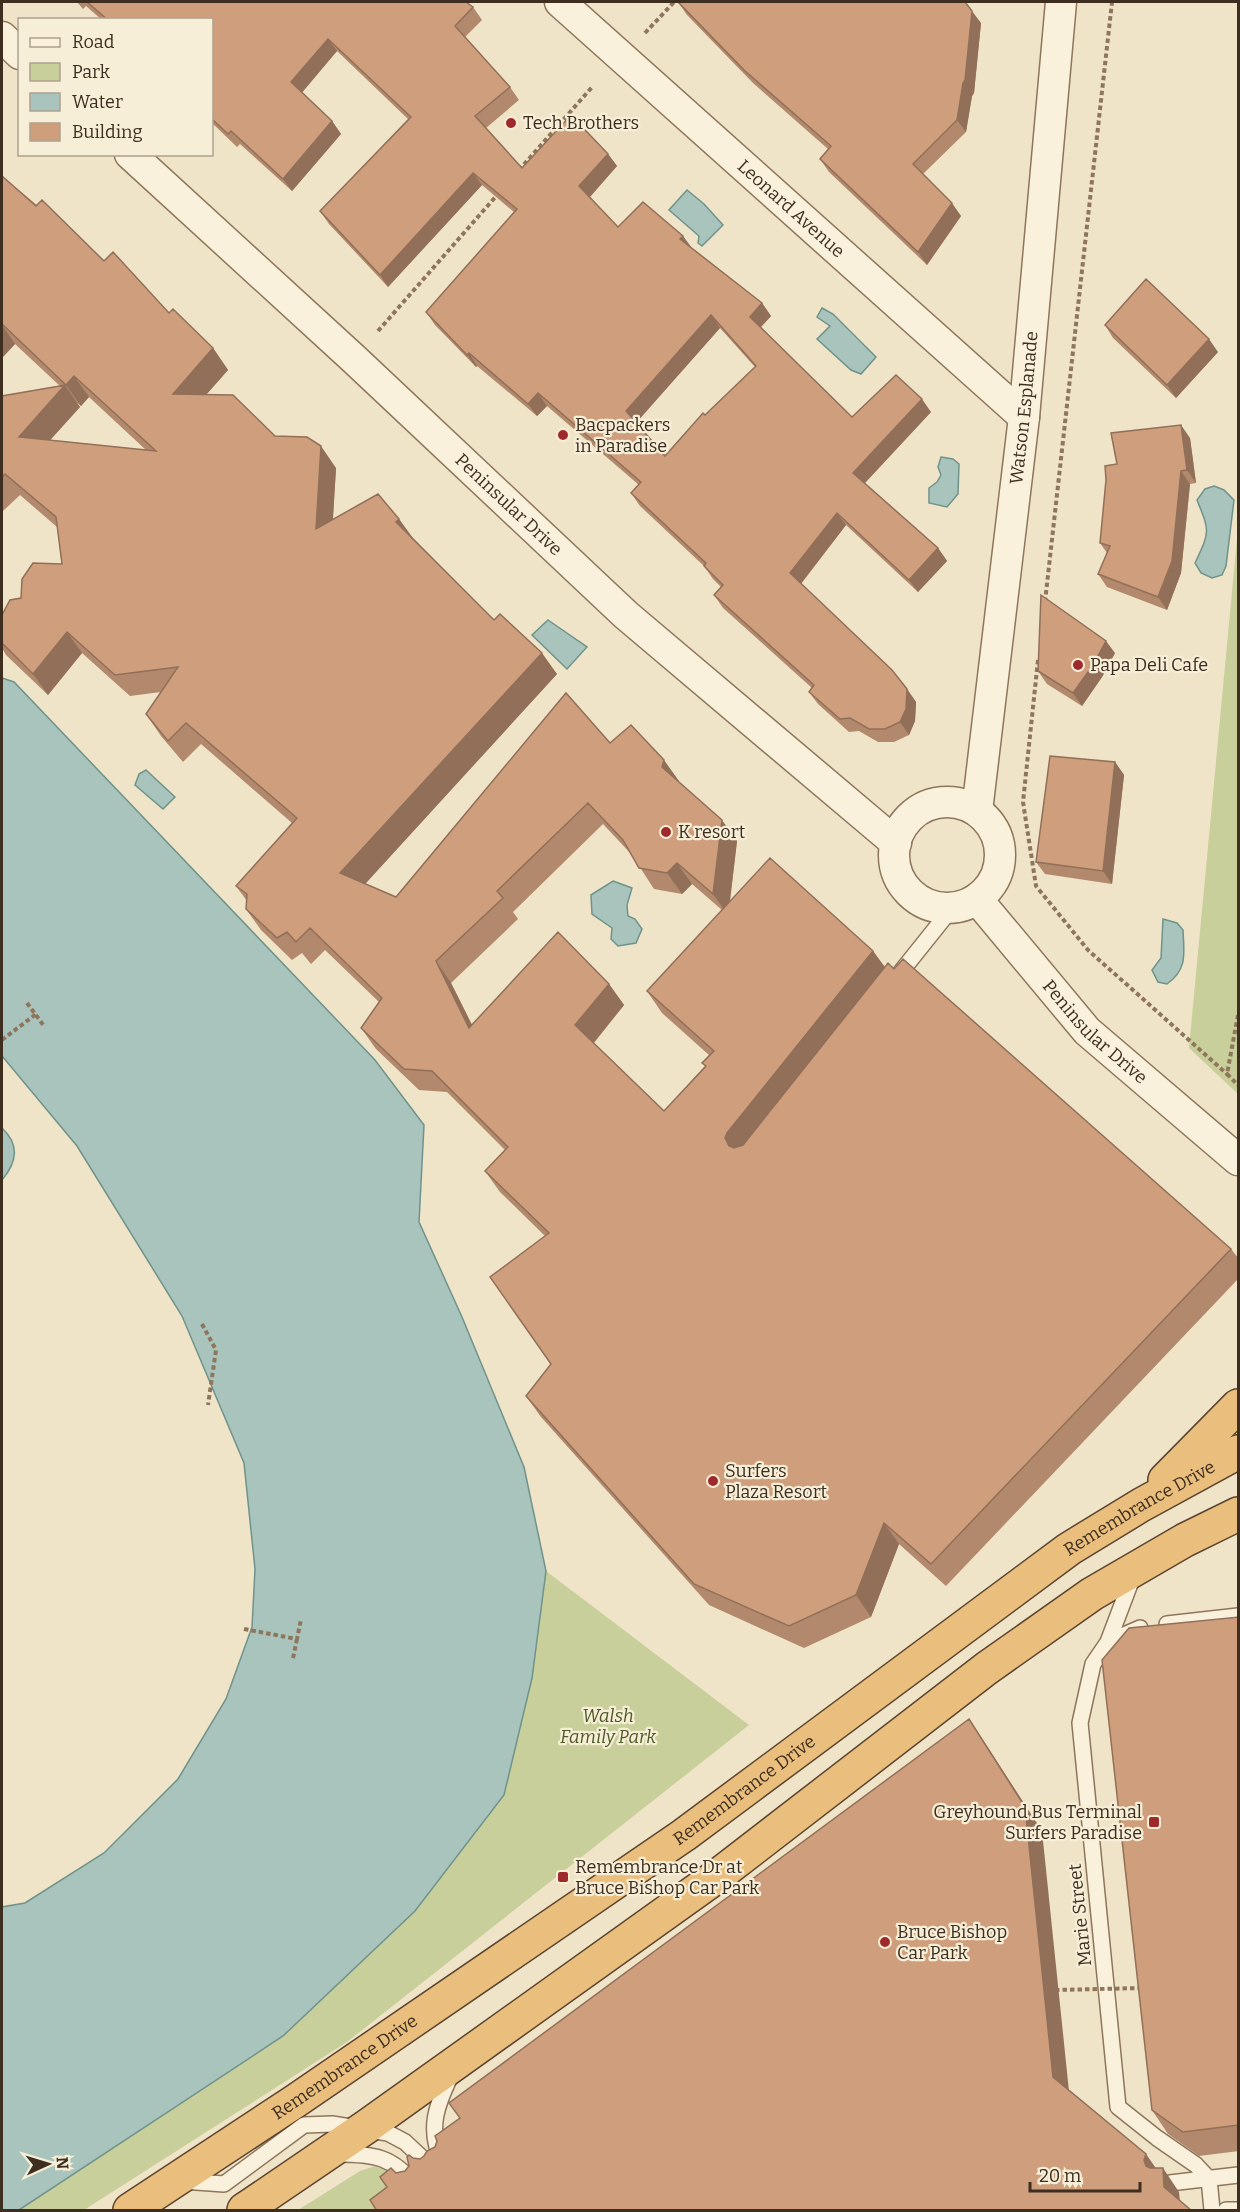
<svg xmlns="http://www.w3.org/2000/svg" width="1240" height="2212" viewBox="0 0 1240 2212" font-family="Bitter,serif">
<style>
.green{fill:#c9cf9b}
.water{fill:#a9c4bc;stroke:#6f938a;stroke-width:1.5}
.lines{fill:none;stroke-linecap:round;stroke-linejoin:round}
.service-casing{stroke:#8d765c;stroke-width:18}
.minor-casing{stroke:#8d765c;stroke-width:33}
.trunk-casing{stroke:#5b4430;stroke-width:36}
.path{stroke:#8d765c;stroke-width:4;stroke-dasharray:4.5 3;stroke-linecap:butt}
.service{stroke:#faf1dc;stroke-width:15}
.minor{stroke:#faf1dc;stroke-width:30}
.trunk{stroke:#eabe7c;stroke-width:33}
.path-bridge{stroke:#8d765c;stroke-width:4;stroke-dasharray:4.5 3;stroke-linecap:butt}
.wall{fill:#b2896c;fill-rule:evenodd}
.shaded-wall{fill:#916f58}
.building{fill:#cf9f7d;stroke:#916f58;stroke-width:1.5;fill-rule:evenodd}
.poi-dot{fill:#9e2a2b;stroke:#f7eed8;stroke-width:2}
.labels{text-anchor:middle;stroke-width:4.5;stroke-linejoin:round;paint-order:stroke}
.poi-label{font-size:18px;fill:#3d2e20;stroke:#f7eed8;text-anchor:start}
.street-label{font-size:18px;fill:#3d2e20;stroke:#f7eed8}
.park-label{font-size:18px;font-style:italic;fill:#4d5a26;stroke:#f7eed8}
</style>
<rect width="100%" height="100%" fill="#f0e4c8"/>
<path class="green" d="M1238,528V1094L1189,1048Z
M546,1571L749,1725L347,2042L84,2210H19L283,2036L532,1678Z
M375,2166L388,2170L403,2210H298L360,2171Z"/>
<path class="water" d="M687,190L704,204L723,225L702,246L698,243L699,236L669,210Z
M822,308L833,314L876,357L861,374L851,370L817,339L830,326L817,317Z
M941,457L953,459L959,464L958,494L947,507L929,503V488L937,482L941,475L938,467Z
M1214,486L1224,490L1234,500L1226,566L1222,575L1212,578L1201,573L1195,563C1210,531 1210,532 1197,500L1205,489Z
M548,620L587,647L567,669L532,635Z
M2,678L14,682L375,1060L424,1125L419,1222L462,1317L524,1467L546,1571L532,1678L504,1795L415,1911L283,2036L19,2210H2V1907L25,1903L104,1853L178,1779L226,1699L252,1627L255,1569L244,1463L182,1316L77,1146L2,1056Z
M146,770L175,797L163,809L135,785L139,774Z
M613,881L632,888L627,905L628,916L635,919L642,929L636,943L618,946L611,939L612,928L592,914L591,895Z
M1163,919L1177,923L1183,930C1184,953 1188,969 1167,984L1158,982L1152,970L1161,958Z
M2,1128C20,1145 17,1162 2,1180Z"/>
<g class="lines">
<g class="service-casing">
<path id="service" d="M896,978L952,908
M1167,1624L1238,1616
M1140,1628L1108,1642L1093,1664L1080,1723L1118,2107L1157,2138L1196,2165L1209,2179
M1108,1642L1133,1576
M338,2154C373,2154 394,2156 416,2187
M443,2163C427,2130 436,2106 451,2075
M1209,2179L1212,2210
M182,2181L224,2184L304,2125L332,2124L388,2133L405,2142L420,2156L434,2173
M1170,2183L1238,2175
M1226,2210H1238"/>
</g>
<g class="minor-casing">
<g id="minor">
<path id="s1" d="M560,2L1024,417"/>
<path d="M2,37L20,54"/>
<path id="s2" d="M130,154L354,359L626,615L896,843"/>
<circle cx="947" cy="855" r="53"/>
<path id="s3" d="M977,811L1024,417L1061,2"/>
<path id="s4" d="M977,899L1087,1031L1238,1160"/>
</g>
</g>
<g class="trunk-casing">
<g id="trunk">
<path d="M1165,1480L1238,1406"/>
<path id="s5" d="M130,2210L294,2102L684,1835L1069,1549L1141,1505L1238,1452"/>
<path d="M244,2210L366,2127L720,1874L987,1668L1092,1594L1185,1540L1238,1514"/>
</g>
</g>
<path class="path" d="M645,33L674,2
M519,170L593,86
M378,331L498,194
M1045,602L1112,2
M1038,660L1023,802L1036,886L1088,950L1227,1074
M27,1003L44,1026
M1238,1015L1227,1074L1238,1085
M2,1040L36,1014
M202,1324L216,1350L208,1405
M244,1629L297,1639L301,1619
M293,1658L297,1639"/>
<use href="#service" class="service"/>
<use href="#minor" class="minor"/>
<use href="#trunk" class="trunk"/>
<path class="path-bridge" d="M1055,1990L1143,1988"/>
</g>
<path class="wall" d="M77,2H466L473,7L482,20L465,37L510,87L519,100L486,128L522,168L608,154L617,166L590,197L618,227L692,248L762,303L771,316L761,327L852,417L931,412L865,483L938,548L947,561L918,592L846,525L801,584L907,689L916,702L915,721L909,735L894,742H878L859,731L849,732L818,704L809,692L812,688L723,608L714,595L721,587L713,579L704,566L640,506L631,493L639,485L547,406L537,416L477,366L476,367L435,325L426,312L514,212L482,185L388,287L329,224L320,211L408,119L337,51L302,92L332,121L341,134L292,191L240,144L237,147L212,123V20H102L86,6L83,9ZM720,328L755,367L705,415L665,456L636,423Z
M678,2L981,23L974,93L972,96L966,132L923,174L961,216L927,265L829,172L820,159L828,149L753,83L687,15Z
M2,176L104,261L213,348L228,370L206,395L275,436L336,468L333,519H399L413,538L494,620L557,674L365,884L396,897L610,743L679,781V782L737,841L730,902L873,951L885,967L1231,1249L1239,1259V1278L946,1586L899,1544L871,1617L804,1648L709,1605L541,1417L526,1396L551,1364L545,1236L500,1192L485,1171L505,1150L447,1092L419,1090L376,1049L361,1028L379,1002L325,950L311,964L302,953L292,960L261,930L246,909L247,901L236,886L292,823L201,744L183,762L161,736L146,714L161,692L130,696L82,653L48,695L6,655L2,648V615L62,564L57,527L20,495L2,512V396L60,386L15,344L2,358ZM89,397L146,450L50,440L80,407L76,402L81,406ZM603,824L632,855L654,889L682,894L692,884L722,910L647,991L662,1013L709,1055L702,1063L705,1066L664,1111L594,1043L624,1005L609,984L472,1025L451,983L518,919L513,912Z
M1105,325L1218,352L1176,398L1113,338Z
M1190,438L1196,483L1190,484L1181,573L1167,610L1107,587L1098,574L1107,553L1100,543L1117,464Z
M1115,653L1102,677L1082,706L1047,684L1038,671Z
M1115,762L1124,775L1112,884L1045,874L1036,862Z
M1239,1617V2151L1199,2156L1168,2134L1152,2110Z"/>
<path class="shaded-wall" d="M972,11L981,23L974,93L972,96L966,132L957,120Z
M328,39L337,51L300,95L291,82Z
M332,121L341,134L292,191L283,179Z
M608,154L617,166L588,199L579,186Z
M473,173L482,185L388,287L380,275Z
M952,203L961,216L927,265L918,252Z
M683,236L692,248L680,239Z
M762,303L771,316L759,329L750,317Z
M711,315L720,328L635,424L626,411Z
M2,325L15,344L2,358Z
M1209,339L1218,352L1176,398L1167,385Z
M213,348L228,370L188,415L173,394Z
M469,353L477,366L476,367L467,355Z
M74,376L89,397L81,406L66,385Z
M65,385L80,407L34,458L19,437Z
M538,393L547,406L537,416L528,404Z
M922,399L931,412L862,486L853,473Z
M1181,425L1190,438L1196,483L1187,470Z
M321,446L336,468L331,550L316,529Z
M1181,471L1190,484L1181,573L1167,610L1158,597Z
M837,513L846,525L799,586L790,573Z
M399,519L414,540L396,522Z
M938,548L947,561L918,592L909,580Z
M67,632L82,653L48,695L33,674Z
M1106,641L1115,653L1102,677L1082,706L1073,693Z
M542,653L557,674L355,895L340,873Z
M907,689L916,702L915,721L909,735L900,722Z
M664,760L679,781L677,789L662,767Z
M1115,762L1124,775L1112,884L1103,871Z
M722,820L737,841L728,915L713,894Z
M677,863L692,884L682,894L667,873Z
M873,951L888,972L742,1154L729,1146L725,1138L727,1133Z
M436,961L451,983L484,1049L469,1028Z
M609,984L624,1005L590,1047L575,1025Z
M884,1523L899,1544L871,1617L856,1595Z
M969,1719L985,1743L1042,1831L1070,2101L1053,2077Z
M1146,2154L1162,2177L1146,2166L1144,2160Z
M1163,2168L1179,2192L1181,2211L1164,2187Z"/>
<path class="building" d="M87,2H466L473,7L455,26L510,87L475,116L522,168L571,115L608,154L579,186L618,227L643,202L683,236L680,239L762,303L750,317L852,417L896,375L922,399L853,473L938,548L909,580L837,513L790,573L892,670L907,689L906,709L900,722L885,729H869L850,718L840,719L809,692L814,685L714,595L723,585L704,566L706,563L631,493L641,482L538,393L528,404L469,353L467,355L426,312L517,209L473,173L380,275L320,211L411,117L328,39L291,82L332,121L283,179L231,131L228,134L212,119V20H108ZM711,315L756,366L705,415L703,413L665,456L626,411Z
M678,2H965L972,11L965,80L963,83L957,120L913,164L952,203L918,252L820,159L831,146L744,70Z
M2,176L36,206L42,200L104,261L113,252L169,313L173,309L213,348L173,394L233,395L275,436L307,437L321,446L316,529L378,494L399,519L396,522L494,620L500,614L542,653L340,873L396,897L566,693L610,743L631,725L664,760L662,767L722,820L713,894L677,863L667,873L639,868L623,840L588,803L497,891L503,898L436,961L469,1028L558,932L609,984L575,1025L664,1111L706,1066L702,1063L714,1051L647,991L770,858L873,951L727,1133L725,1138L729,1146L734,1148L743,1145L888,963L894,969L903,959L1231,1249L931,1564L884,1523L856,1595L789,1626L694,1584L526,1396L551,1364L490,1277L549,1233L485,1171L508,1147L432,1071L404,1069L361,1028L382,998L310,928L296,942L287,932L277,938L246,909L247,894L236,886L297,818L186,723L168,741L146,714L178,667L115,675L67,632L33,674L2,643V615L10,600L21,598L22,579L33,563L62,564L56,517L5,474L2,477V396L65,385L19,437L156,451L74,376L66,385L2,324Z
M1146,279L1209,339L1167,385L1105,325Z
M1181,425L1187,470L1181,471L1172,561L1158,597L1098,574L1110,546L1100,543L1106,480L1105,466L1117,464L1111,433Z
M1041,595L1106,641L1093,665L1073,693L1038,671Z
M1050,756L1115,762L1103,871L1036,862Z
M1239,1617V2125L1183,2132L1152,2110L1102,1660L1129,1628Z
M969,1719L1025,1807L1053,2077L1146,2154L1144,2160L1146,2166L1150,2168H1163L1164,2187L1192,2211H377L370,2200L387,2187L380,2177L391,2168L396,2173L405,2171L409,2166L407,2157L409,2155L413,2158L420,2159L424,2156L427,2151L435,2147L437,2141L435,2136L460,2118L449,2103Z"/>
<g class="poi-dot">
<circle cx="511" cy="123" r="6"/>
<circle cx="563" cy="435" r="6"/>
<circle cx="1078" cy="665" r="6"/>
<circle cx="666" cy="832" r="6"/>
<circle cx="713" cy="1481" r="6"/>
<rect x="1148" y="1816" width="12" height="12" rx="3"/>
<rect x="557" y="1871" width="12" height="12" rx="3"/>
<circle cx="885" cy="1942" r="6"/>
</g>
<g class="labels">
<g class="poi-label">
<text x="523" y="129">Tech Brothers</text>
<text x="575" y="431">Bacpackers<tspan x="575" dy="21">in Paradise</tspan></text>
<text x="1090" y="671">Papa Deli Cafe</text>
<text x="678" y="838">K resort</text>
<text x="725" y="1477">Surfers<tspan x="725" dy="21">Plaza Resort</tspan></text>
<text x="1142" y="1818" text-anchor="end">Greyhound Bus Terminal<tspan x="1142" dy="21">Surfers Paradise</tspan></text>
<text x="575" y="1873">Remembrance Dr at<tspan x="575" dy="21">Bruce Bishop Car Park</tspan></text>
<text x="897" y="1938">Bruce Bishop<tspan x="897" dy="21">Car Park</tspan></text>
</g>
<g class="street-label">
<text dy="6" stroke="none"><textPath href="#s1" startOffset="310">Leonard Avenue</textPath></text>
<text dy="6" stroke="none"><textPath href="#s3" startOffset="406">Watson Esplanade</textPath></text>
<text dy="6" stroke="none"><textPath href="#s2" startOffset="516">Peninsular Drive</textPath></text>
<text dy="6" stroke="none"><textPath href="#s4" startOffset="178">Peninsular Drive</textPath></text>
<text dy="6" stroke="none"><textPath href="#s5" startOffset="1230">Remembrance Drive</textPath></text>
<text dy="6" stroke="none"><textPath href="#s5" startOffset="744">Remembrance Drive</textPath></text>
<text transform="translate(1080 1915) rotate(-96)" y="6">Marie Street</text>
<text dy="6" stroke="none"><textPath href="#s5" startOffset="258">Remembrance Drive</textPath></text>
</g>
<g class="park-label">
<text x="608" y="1722">Walsh<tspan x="608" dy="21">Family Park</tspan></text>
</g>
</g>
<rect width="1240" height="2212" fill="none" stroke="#3d2e20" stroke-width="6"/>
<rect x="18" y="18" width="195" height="138" fill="#f7eed8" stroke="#ada18e" stroke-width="1.5"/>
<rect x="30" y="38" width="30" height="9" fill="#faf1dc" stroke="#ada18e" stroke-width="1.5"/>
<text x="72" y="48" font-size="18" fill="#3d2e20">Road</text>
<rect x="30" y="63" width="30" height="18" fill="#c9cf9b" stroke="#ada18e" stroke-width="1.5"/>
<text x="72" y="78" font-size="18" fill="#3d2e20">Park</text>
<rect x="30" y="93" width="30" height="18" fill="#a9c4bc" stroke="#ada18e" stroke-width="1.5"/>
<text x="72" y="108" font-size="18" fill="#3d2e20">Water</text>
<rect x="30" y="123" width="30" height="18" fill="#cf9f7d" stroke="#ada18e" stroke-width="1.5"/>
<text x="72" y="138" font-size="18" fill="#3d2e20">Building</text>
<g transform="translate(48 2164) rotate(86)" stroke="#f7eed8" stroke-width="4.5" paint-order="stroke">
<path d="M0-4.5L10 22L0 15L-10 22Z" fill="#3d2e20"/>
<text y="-9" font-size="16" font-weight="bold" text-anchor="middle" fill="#3d2e20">N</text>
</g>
<path d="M1030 2182v9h110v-9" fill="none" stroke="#3d2e20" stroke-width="3"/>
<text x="1039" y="2182" font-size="18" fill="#3d2e20" stroke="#f7eed8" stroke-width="4.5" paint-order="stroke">20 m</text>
</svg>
